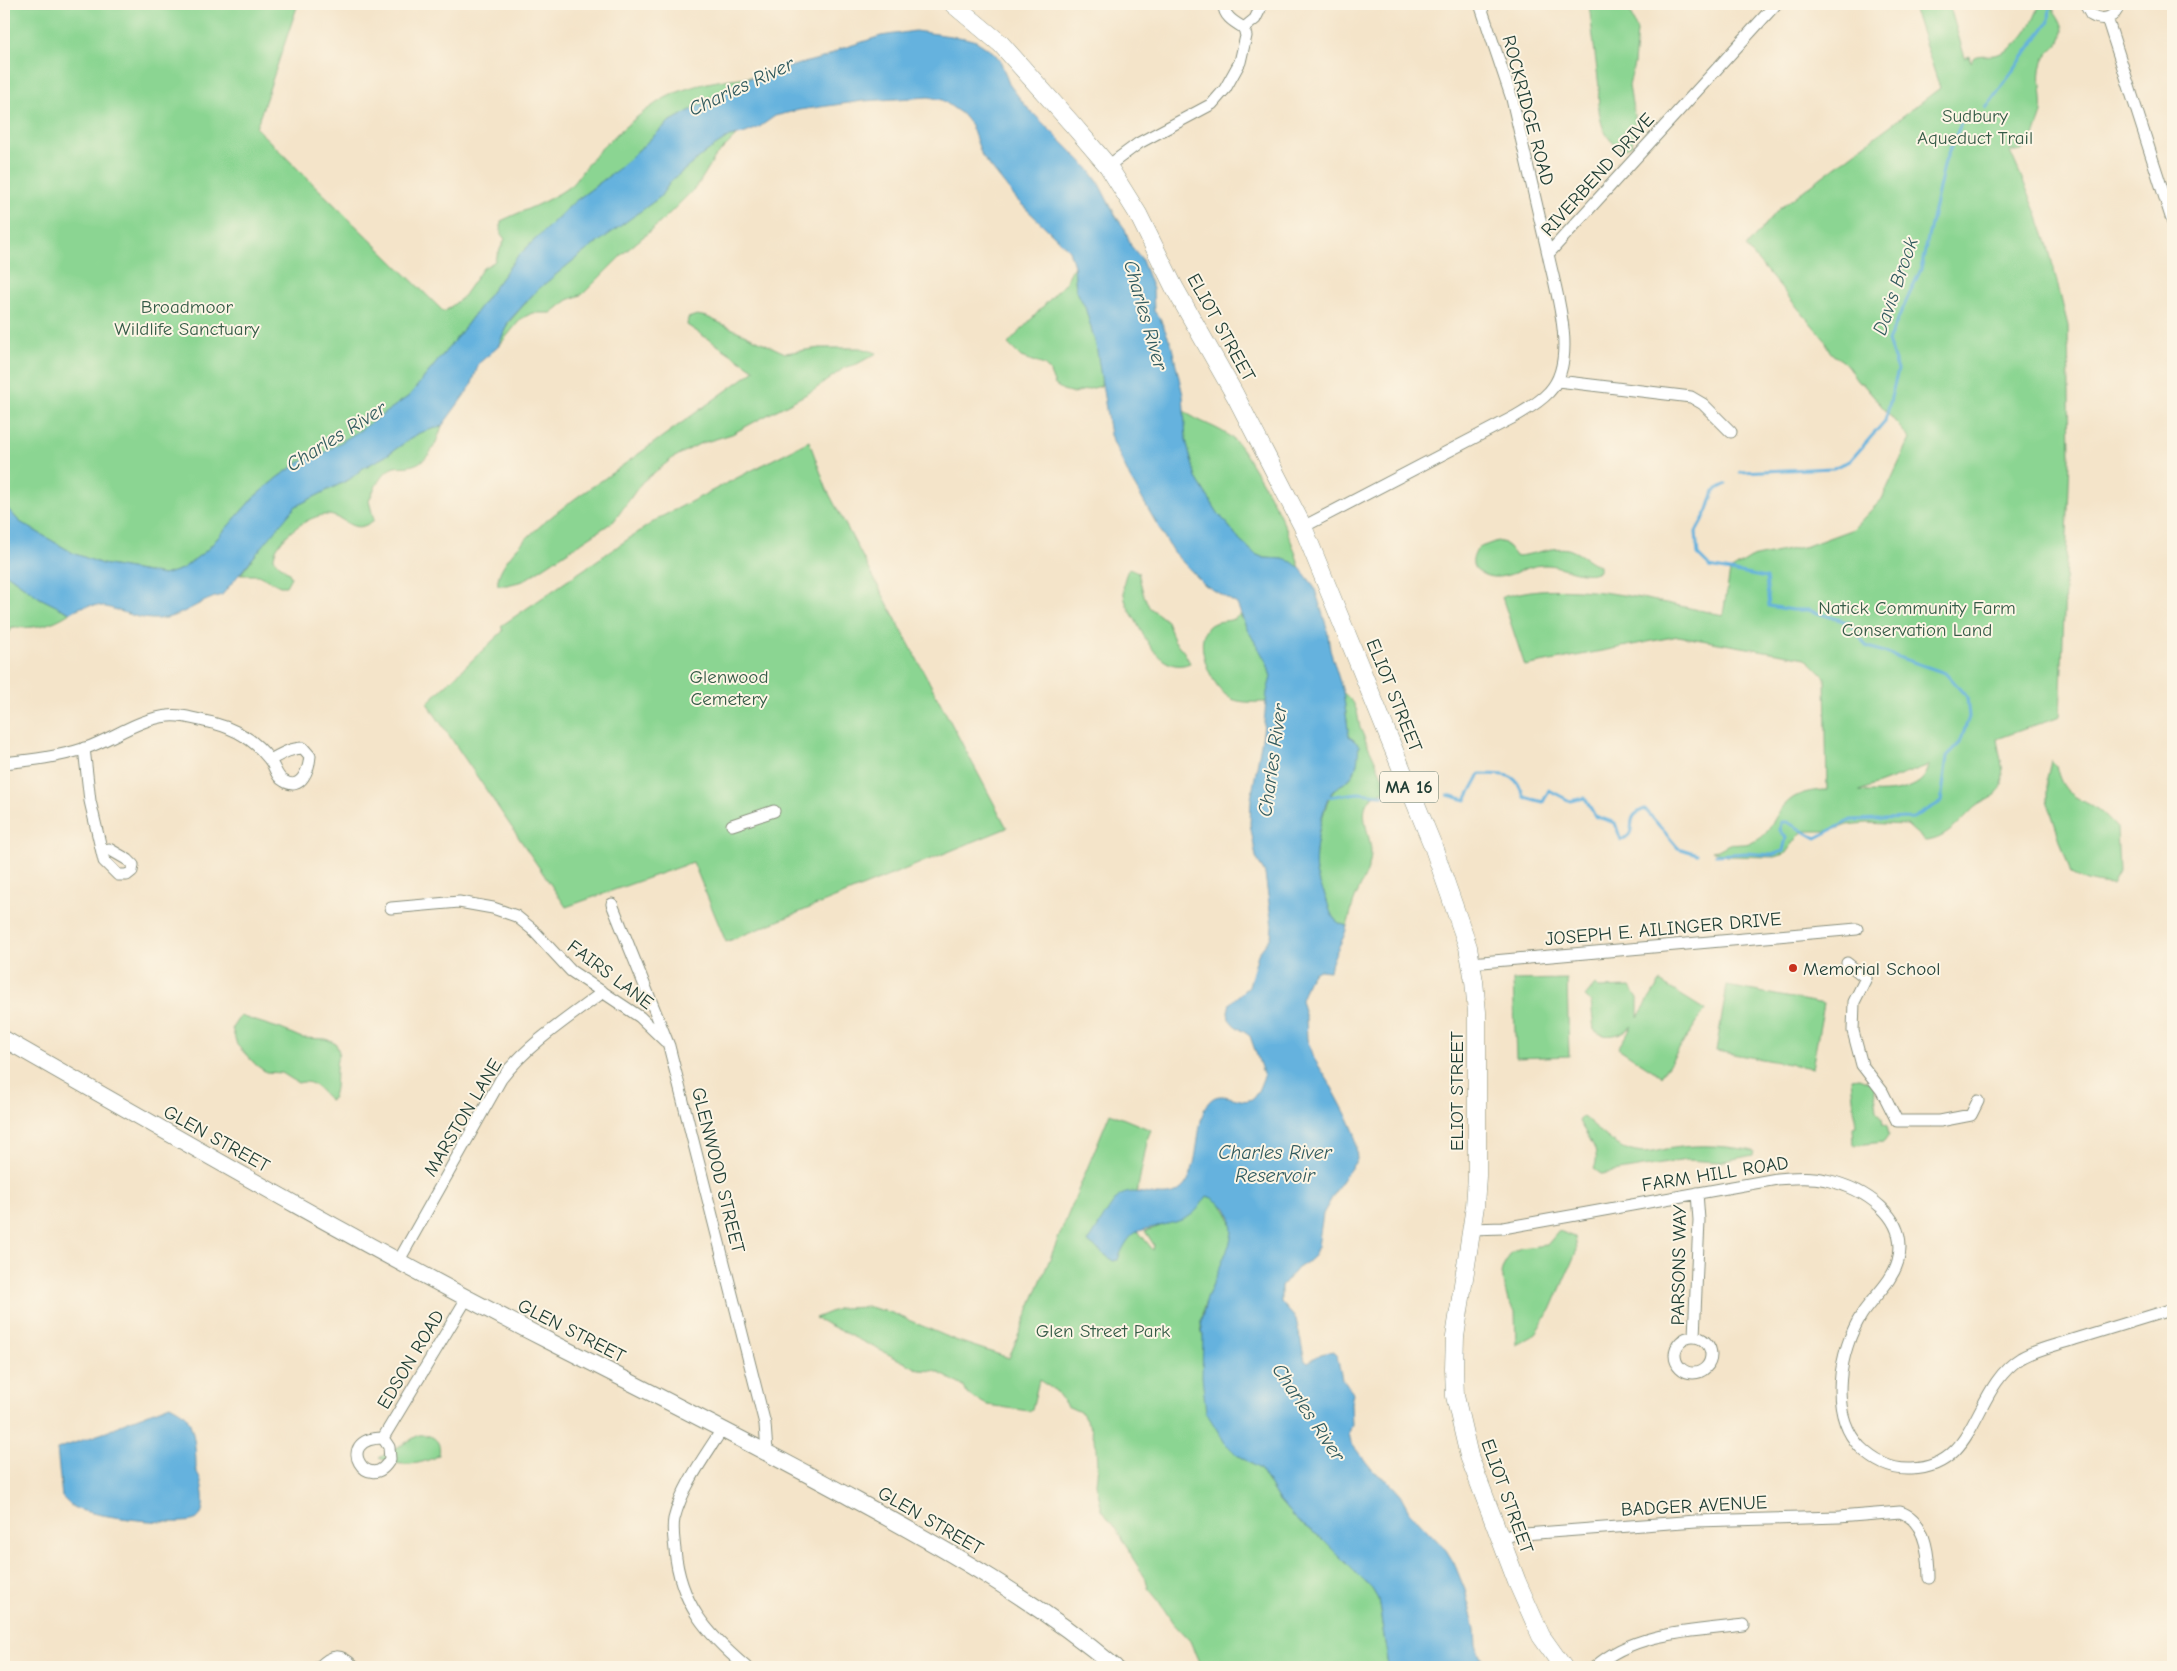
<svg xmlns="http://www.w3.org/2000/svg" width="2177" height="1671" viewBox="0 0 2177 1671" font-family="'Comic Neue',sans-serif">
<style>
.green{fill:#8bd592;stroke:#558963;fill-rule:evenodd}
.water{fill:#65b2de;stroke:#427889}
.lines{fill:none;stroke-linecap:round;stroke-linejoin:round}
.stream{stroke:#65b2de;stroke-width:3}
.street-casing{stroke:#8a907e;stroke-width:13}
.secondary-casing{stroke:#8a907e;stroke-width:18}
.primary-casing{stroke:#8a907e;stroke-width:19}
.street{stroke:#fff;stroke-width:11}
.secondary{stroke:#fff;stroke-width:16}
.primary{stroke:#fff;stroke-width:18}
.poi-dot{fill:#c8321e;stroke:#fcf5e5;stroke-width:2}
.labels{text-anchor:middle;stroke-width:4;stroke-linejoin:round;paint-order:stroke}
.shield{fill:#fcf5e5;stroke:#617469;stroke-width:1}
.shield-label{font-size:18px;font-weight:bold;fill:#1f3d34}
.street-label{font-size:19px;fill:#1f3d34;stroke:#fcf5e5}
.park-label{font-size:19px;fill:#355b47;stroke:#fcf5e5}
.poi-label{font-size:19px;fill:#1f3d34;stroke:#fcf5e5;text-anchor:start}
.water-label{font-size:20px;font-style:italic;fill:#305a5e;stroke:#fcf5e5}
</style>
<rect width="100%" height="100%" fill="#fcf5e5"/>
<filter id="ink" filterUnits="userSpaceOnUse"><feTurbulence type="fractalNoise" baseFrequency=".02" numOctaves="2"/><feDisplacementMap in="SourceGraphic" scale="10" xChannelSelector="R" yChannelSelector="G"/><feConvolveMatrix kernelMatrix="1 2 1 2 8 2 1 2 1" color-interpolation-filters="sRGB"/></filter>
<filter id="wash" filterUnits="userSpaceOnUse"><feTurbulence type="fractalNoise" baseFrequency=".0096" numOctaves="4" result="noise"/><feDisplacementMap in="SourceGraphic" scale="20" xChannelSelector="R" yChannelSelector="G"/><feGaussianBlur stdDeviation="1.12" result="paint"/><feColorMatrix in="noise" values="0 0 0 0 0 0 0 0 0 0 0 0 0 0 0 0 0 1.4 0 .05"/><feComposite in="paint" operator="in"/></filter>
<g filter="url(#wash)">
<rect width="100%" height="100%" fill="#f4e4c9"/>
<path class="green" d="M4,4H298L256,128L444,312L462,298L483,268L494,262L505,239L501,234V221C524,210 548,202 569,187C577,181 588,161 598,152C613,136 647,107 667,97C692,84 723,79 752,77L669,122L617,170L574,202L517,257L459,335L409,396L359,431L322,454L302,461L278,477L254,497L207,550L182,569L164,575L102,564L73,553L20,522L4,505Z
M1589,4H1627L1637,31L1634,64L1629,86L1635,121L1632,145L1624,149C1600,141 1597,110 1599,87Z
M1912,4H1949L1965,58L1969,56L1971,62L1974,57C1981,54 1987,56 1994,55C2019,50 2032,26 2040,4H2050C2054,12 2063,21 2063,31C2063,45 2047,50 2043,62C2037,78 2044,96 2042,112C2041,118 2038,124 2036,130C2032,145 2026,152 2010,151L2036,211L2048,246L2068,326L2070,459L2060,716L1997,739C1999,753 2005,771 2002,785C1999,797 1984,800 1975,807C1961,820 1947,840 1925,841L1907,825L1866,823L1847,825L1830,831H1806L1801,833L1785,854L1775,857L1726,856L1712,851L1718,850L1729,844C1735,845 1739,844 1745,844C1774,839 1769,817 1790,800C1800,792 1816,790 1827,790L1825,677L1806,658L1678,636L1525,666L1502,597C1514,594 1527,591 1540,590C1601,586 1663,603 1723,615L1730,571L1751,558L1807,546L1853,529L1882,499L1910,439L1862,383H1859C1853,377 1851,369 1845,363C1833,353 1831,358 1825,340L1746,247L1779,209L1940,88ZM1929,765C1925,794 1881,794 1859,791Z
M736,136L715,157L698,185L661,222L625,252L583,294L568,300L551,313H532L521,319L498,347L508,323L536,291L575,259L660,197L671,181L706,152L729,137Z
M1074,266L1076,290L1085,306L1096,345L1102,372L1101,386L1074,393L1063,390L1055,385L1049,370L1044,365L1021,357L1008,344L1065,283Z
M697,315L707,317L785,353L820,348H860L877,353L857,364L844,368L814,390L732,434L699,444L673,458L642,482L614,521L523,581L507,585H498C493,555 577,496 601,481L755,370L687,325L688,318Z
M1184,411C1199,423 1218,426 1233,439C1242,447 1247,457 1253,467C1273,499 1290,532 1300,568L1283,559L1264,558L1255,554L1240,540L1218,513L1196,478L1186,440Z
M442,426C436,444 430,462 409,466C404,467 399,466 394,467C381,472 374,489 369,501L374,520C352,537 348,517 328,515C310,513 272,541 274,560L289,573L291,577L286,586H280L258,575H240L276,528L296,506L350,479L363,468L384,457L419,433Z
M809,441L827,490L1007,828L726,942L693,862L566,907L427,703L503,631L501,626L659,518Z
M1497,541L1505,543L1515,556C1532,556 1556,544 1571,550C1581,554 1589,561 1599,566V571C1583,579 1562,565 1546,565C1522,564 1502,587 1479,572C1469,566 1473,556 1478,548Z
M1129,568L1138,572L1143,593L1149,607L1167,621L1174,640L1184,652L1190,663C1162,675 1145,639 1135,619C1130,611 1125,604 1124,594C1122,585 1125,576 1129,568Z
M4,572L40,598L70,613C52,625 34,629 13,627L4,640Z
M1240,615L1267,663L1271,677L1266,702C1255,702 1236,704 1227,696C1211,684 1193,644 1208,627C1215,620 1226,622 1234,619C1236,618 1238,616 1240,615Z
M1343,692L1353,702L1357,711L1360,728L1383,778L1385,791C1378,794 1370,797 1366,804C1360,819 1372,839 1371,854C1370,872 1360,885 1354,901C1351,909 1350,918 1347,926C1331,922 1330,912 1326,898C1323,889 1318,882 1316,873C1313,852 1321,814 1331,795C1336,785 1352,782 1355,771C1357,762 1354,749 1354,740L1349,736Z
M2051,760L2056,765C2062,795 2074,795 2097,809C2104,814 2111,822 2117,828L2119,872L2112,885C2097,884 2084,881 2071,874L2047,800V779Z
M1567,979L1569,1056L1516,1058L1513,980Z
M1660,982L1705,1010L1661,1076L1618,1048L1632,1026C1621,1035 1606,1040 1594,1030L1591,1002L1585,997L1595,985L1599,988L1630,987L1638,998V1017Z
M1727,986L1824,1004L1812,1068L1716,1051Z
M240,1016L281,1029L302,1038L326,1039L336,1044L339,1052C333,1068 339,1086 331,1101C320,1092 314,1078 298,1083L282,1073L266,1072L256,1065L237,1045L232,1028Z
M1859,1078L1874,1084L1877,1111L1882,1117L1883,1124L1887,1126L1889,1135L1884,1142L1854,1145L1853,1127L1856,1126L1851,1079Z
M1110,1113L1151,1130L1148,1137L1136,1197L1133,1225L1153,1250L1154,1245L1145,1231C1167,1225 1192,1214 1207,1196C1222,1200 1231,1215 1232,1230C1233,1254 1204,1292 1201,1320C1200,1330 1205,1343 1207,1353C1213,1383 1219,1413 1225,1443L1237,1455L1260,1469L1278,1499L1296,1520L1320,1537L1372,1589L1378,1599L1389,1667H1201L1190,1641L1173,1623L1158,1600L1148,1588L1146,1579L1132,1557L1129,1548L1102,1510L1096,1484L1098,1465L1097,1448L1091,1428L1082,1413L1067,1406L1056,1391L1039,1380L1032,1409L1029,1411L987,1405L967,1394L964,1387L949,1378L935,1371L920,1370L815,1318L840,1308L869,1307L892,1313L955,1340L1009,1358Z
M1583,1116C1599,1129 1614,1148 1636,1152C1649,1155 1661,1149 1674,1148C1699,1144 1729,1146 1754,1151L1753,1155L1719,1162L1686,1160L1601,1174L1594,1169C1602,1149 1587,1138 1579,1121Z
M1559,1231L1575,1237L1577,1250L1551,1310L1533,1336L1516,1345L1515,1311L1508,1301L1501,1274L1503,1267L1511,1253L1520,1248L1547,1245Z
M419,1435C433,1434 442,1441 439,1455C420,1466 399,1467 379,1458Z"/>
<path class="water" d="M915,31L965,38L976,41L993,52L1000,60L1009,84L1024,104L1088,168L1098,182L1115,215L1125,229L1131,246L1141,258L1153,289L1154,311L1160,319L1171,343L1183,395L1186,440L1196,478L1218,513L1240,540L1255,554L1264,558L1283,559L1292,562L1300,568L1314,586L1327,628L1330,650L1343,692L1349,736L1359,745C1358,755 1358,770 1350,778C1345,784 1337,786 1332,792C1321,807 1313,855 1316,873C1318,882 1323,889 1326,898C1331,912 1331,922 1347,926C1344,942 1332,954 1330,971L1319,970L1313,973L1308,981L1301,1000L1306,1018L1307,1039L1313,1057L1329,1082L1349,1120L1355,1134L1357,1160L1342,1180L1323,1214L1318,1246L1314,1256L1305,1264L1297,1268L1281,1287V1302L1296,1319L1305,1361L1308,1362L1321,1354L1333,1351L1337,1356L1342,1379L1353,1393L1351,1403L1352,1424L1349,1433L1351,1443L1374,1472L1388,1481L1400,1494L1409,1511L1446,1550L1454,1563L1465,1590L1475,1630L1476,1645L1487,1667H1389L1378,1599L1372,1589L1320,1537L1296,1520L1278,1499L1260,1469L1237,1455L1225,1443L1206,1412L1202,1376L1203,1335L1201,1321L1207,1298L1230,1243L1232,1232L1231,1218L1226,1208L1212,1198L1207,1196C1201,1204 1197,1212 1188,1217C1174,1225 1145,1227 1135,1233C1127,1239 1121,1251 1118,1260L1113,1261L1088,1242C1096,1232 1112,1200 1121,1195C1140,1185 1168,1207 1185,1185C1202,1162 1194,1112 1212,1099C1225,1089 1244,1108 1254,1097C1259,1091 1261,1083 1264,1076L1250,1036L1234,1025L1229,1019L1228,1012L1230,1003L1249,986L1258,954L1271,937L1272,926L1265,874L1256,857L1250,824L1251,799L1263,733L1267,692L1271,677L1267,663L1246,627L1237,604L1205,585L1173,552L1130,478L1110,435L1096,345L1085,307L1076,290L1074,266L1069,250L1017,200L982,156L971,125L962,114L942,100L929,97L863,101L799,110L775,116L758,128L743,134L729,137L706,152L671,181L660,197L575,259L536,291L508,322L498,347L479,363L471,386L442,426L419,433L384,457L363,468L350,479L296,506L222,595C199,600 182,618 158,619C126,621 99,592 70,613L40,598L4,572V505L20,522L73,553L102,564L164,575L182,569L207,550L254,497L278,477L302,461L322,454L359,431L409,396L459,335L517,257L574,202L617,170L669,122L752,77L826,57L840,49L881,36Z
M170,1405C175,1408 182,1411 186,1416C195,1429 196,1453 196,1468C196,1472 199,1475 200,1479C203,1489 207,1511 197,1519C185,1528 87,1516 73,1507C69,1504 65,1500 62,1497L57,1449L109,1431L123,1423Z"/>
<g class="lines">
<path class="stream" d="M1986,108L2049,21L2050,4
M1740,472L1833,468L1850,461L1885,421L1898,370L1888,341L1921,269L1945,161L1963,119
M1448,795L1466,800L1480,774C1504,775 1516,770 1524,797L1543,802L1549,790L1570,801L1585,798L1595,816L1615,823L1621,840C1642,832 1620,818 1645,809L1678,848L1697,854
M1327,797L1358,793L1403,797
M1716,855L1745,853L1772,855L1783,851L1786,838L1780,830L1781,822H1787L1816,838L1851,820L1913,818L1941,802L1947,756L1960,743L1969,717L1967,697L1945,673L1866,646L1850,623L1808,610H1792L1769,606L1766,578L1710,567L1698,555L1696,532L1708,510L1714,491L1726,484"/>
</g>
</g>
<g filter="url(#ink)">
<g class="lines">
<g class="street-casing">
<path id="street" d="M1480,4L1512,99L1548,254
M2085,4L2091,15C2103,22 2116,18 2119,4
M2107,18L2173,223
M1244,28L1255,19L1260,9L1259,4
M1108,166L1139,143L1212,104L1225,89L1240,62L1246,36L1244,28C1234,22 1223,16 1224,4
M1558,381L1691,397L1703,404L1731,432
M1303,527L1514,417C1527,409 1539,403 1549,392C1579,361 1556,292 1548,254L1776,4
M84,748L90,801L104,861L118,875H127L132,871L133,865L128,860L109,849L102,851
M4,763C32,760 59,757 86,748C114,738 138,719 168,716C182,714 198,720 213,723C236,729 255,740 269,759C275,766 276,777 284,781C301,792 309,769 310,756L303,748C291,748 281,754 270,760
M732,825L774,811
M612,904L669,1046L765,1424L767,1452
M391,908L459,902L493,908L516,916L532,929L571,971L640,1017L665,1041
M1471,963L1857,929
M1847,963L1866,978L1854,1002L1853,1031L1862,1065L1882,1091L1897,1121H1940L1971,1115L1978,1101
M1472,1229L1503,1228L1777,1179C1793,1178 1810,1176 1826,1180C1863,1188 1910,1216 1898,1261C1892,1282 1874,1296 1862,1314C1839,1350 1828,1413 1860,1447C1874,1461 1892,1470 1911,1469C1979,1467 1972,1388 2021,1358C2037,1349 2057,1345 2075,1339C2108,1329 2140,1319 2173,1309
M398,1262L501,1079C529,1043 567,1019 603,992
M1694,1337L1699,1220L1697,1193
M1675 1355a18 18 0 1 1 36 0a18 18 0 1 1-36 0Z
M723,1428C705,1456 682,1487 674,1519C672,1529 674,1540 675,1550C680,1603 706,1633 746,1667
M383,1438L389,1447L390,1459C370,1497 331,1438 383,1438L467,1298
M1500,1539L1512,1535L1696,1521L1839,1517L1900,1512C1926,1520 1929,1556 1929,1578
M319,1667C332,1654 341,1653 354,1667
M1595,1667C1633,1632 1695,1631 1744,1625"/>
</g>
<g class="secondary-casing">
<path id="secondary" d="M4,1039C184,1142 364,1246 549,1341C652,1393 755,1445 857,1501C947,1550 1037,1601 1115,1667"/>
</g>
<g class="primary-casing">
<path id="primary" d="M953,4L1001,44L1073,125L1108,166L1138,214L1174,287L1235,395L1303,527L1433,846L1468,947L1474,981L1477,1012V1176L1475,1206L1455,1337L1454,1368L1455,1396L1469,1456L1517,1582L1541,1636L1563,1667"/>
</g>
<use href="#street" class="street"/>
<use href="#secondary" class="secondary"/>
<use href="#primary" class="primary"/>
</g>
</g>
<circle class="poi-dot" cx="1793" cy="968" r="5"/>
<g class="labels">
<rect class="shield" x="1380" y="771.5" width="58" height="31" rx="4"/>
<g class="shield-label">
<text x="1409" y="793">MA 16</text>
</g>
<g class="street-label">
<text transform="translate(1529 110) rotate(75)" y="7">ROCKRIDGE ROAD</text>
<text transform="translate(1597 174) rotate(-48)" y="7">RIVERBEND DRIVE</text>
<text transform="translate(1222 327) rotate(61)" y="7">ELIOT STREET</text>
<text transform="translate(1395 695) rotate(68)" y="7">ELIOT STREET</text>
<text transform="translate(1663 928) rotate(-5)" y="7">JOSEPH E. AILINGER DRIVE</text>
<text transform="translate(611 974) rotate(37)" y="7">FAIRS LANE</text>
<text transform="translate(1456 1091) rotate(-90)" y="7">ELIOT STREET</text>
<text transform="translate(462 1117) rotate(-59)" y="7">MARSTON LANE</text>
<text transform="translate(217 1138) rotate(29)" y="7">GLEN STREET</text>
<text transform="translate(719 1170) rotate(76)" y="7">GLENWOOD STREET</text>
<text transform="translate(1715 1173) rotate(-9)" y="7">FARM HILL ROAD</text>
<text transform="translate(1678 1265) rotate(-89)" y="7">PARSONS WAY</text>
<text transform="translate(572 1330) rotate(27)" y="7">GLEN STREET</text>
<text transform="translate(410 1359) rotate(-59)" y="7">EDSON ROAD</text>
<text transform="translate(1508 1496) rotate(70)" y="7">ELIOT STREET</text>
<text transform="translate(1694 1505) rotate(-3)" y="7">BADGER AVENUE</text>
<text transform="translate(931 1520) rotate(30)" y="7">GLEN STREET</text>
</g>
<g class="park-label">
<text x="1975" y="122">Sudbury<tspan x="1975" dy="22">Aqueduct Trail</tspan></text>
<text x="187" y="313">Broadmoor<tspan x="187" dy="22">Wildlife Sanctuary</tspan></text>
<text x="1917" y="614">Natick Community Farm<tspan x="1917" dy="22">Conservation Land</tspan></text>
<text x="729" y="683">Glenwood<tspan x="729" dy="22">Cemetery</tspan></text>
<text x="1103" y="1337">Glen Street Park</text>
</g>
<g class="poi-label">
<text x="1803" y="975">Memorial School</text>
</g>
<g class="water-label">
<text transform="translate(741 86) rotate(-25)" y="7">Charles River</text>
<text transform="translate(1895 286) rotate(-71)" y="7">Davis Brook</text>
<text transform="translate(1146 315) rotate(74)" y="7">Charles River</text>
<text transform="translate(336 436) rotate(-32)" y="7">Charles River</text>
<text transform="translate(1272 760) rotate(-82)" y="7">Charles River</text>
<text x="1275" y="1159">Charles River<tspan x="1275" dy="23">Reservoir</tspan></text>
<text transform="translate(1309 1412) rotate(56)" y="7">Charles River</text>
</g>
</g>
<rect width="2177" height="1671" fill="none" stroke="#fcf5e5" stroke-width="20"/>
</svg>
